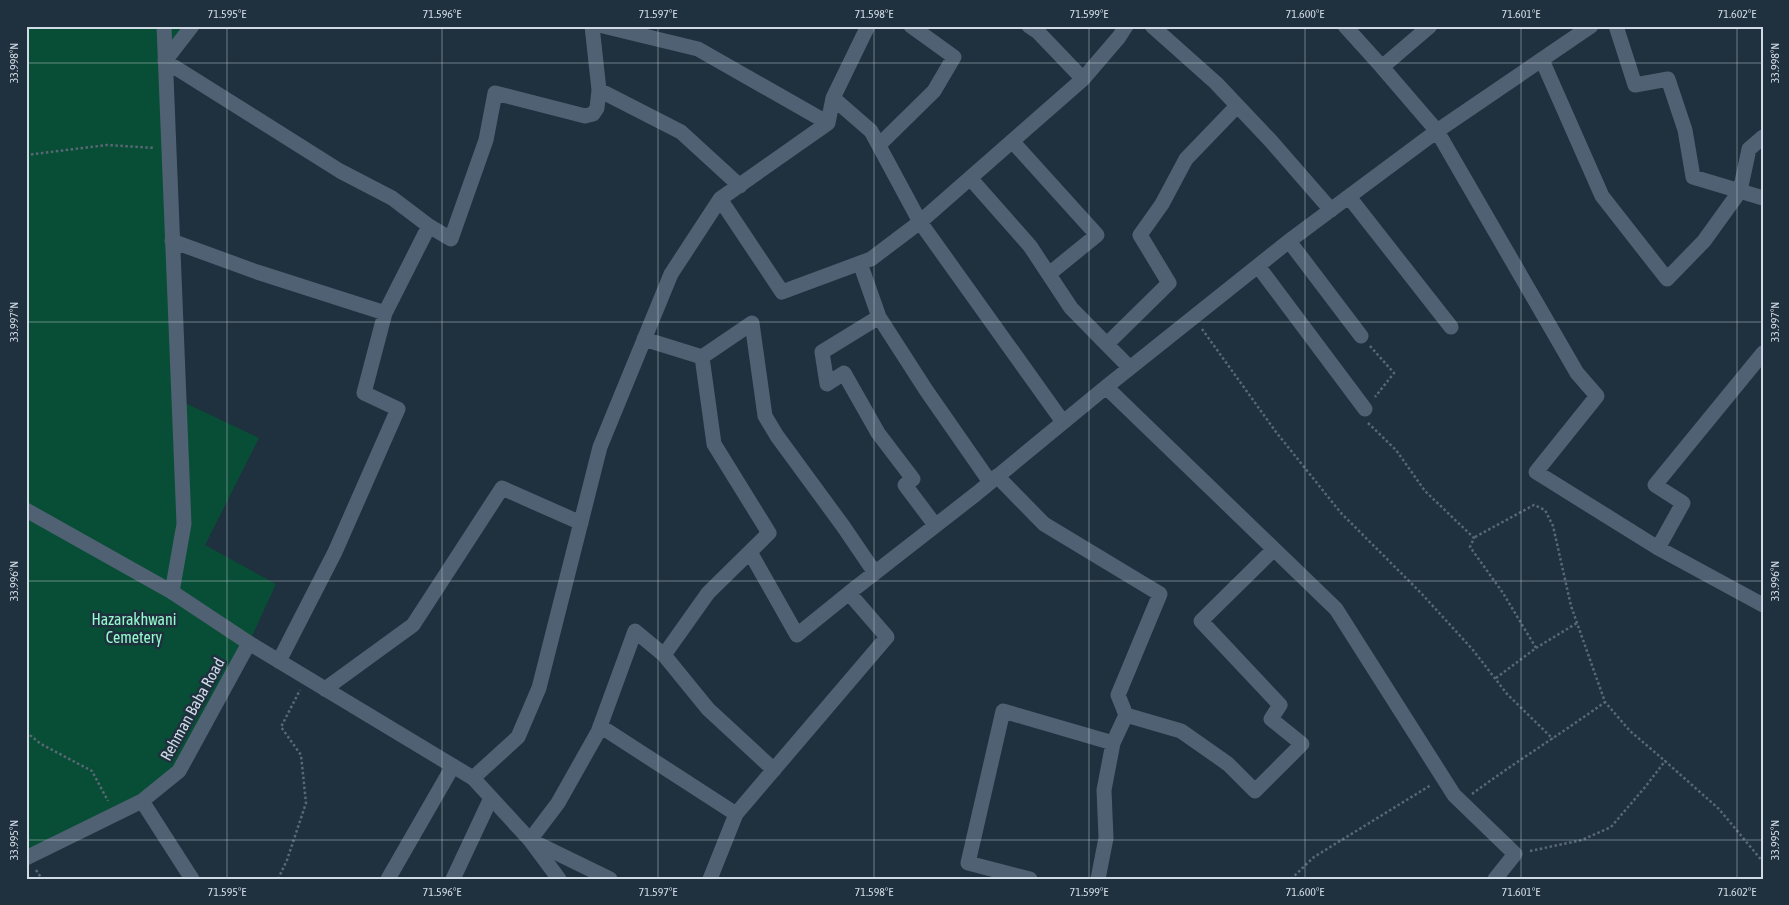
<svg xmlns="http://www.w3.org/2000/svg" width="1789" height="905" viewBox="0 0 1789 905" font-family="'Asap Condensed',sans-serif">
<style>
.green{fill:#084d35}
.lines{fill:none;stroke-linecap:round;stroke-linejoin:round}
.path{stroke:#596875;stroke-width:2.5;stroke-dasharray:2.5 2.5;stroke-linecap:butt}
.street{stroke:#4f6172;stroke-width:15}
.secondary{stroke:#4f6172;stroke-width:15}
.ticks{fill:none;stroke:#d0dae4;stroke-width:1;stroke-opacity:0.45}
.labels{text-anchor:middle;stroke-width:5;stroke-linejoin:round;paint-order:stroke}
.park-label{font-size:16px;fill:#96facd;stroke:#1f303f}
.street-label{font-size:16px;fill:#d0dae4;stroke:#1f303f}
.neatline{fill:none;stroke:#d0dae4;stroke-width:2}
.ticks-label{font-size:12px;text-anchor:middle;fill:#d0dae4}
</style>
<rect width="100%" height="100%" fill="#1f303f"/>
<path class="green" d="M26,26H192L165,61L179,400L259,438L205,545L276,584L249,643L179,771L26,860Z"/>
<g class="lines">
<path class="path" d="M26,155L107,145L155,148
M1202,329L1276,432L1341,513L1421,593L1473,650L1507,694L1553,739
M1370,346L1394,373L1375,397
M1368,423L1396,450L1425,491L1474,538L1470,547L1503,593L1536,648
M1475,537L1534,505L1545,510L1553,526L1571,606L1605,702L1630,731L1665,761
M1496,678L1536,648L1577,623
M26,732L41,744L92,771L108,801
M1472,794C1515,762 1561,734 1605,702
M1530,851L1582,840L1611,827L1646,786L1665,761L1719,809L1763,862
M36,870L42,879
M278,879L287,860L306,803L301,755L281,727L300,690
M1291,879L1314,857L1431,785"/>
<path class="street" d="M164,26L184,524L172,592
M192,26L165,61L340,171L392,198L429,226L451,239L486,140L495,93L585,116L593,114L597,108L599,90L592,26
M603,26L698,49L828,123
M1029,26L1038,32L1083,79
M1152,26L1216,83L1270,140L1331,210
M1345,26L1382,67L1437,131L1577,373L1597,396L1536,472L1658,548L1763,605
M1616,26L1635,85L1668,79L1685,130L1693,177L1763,198
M1542,60L1602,196L1667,279L1704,241L1740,191L1749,149L1763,137
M1382,67L1430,26
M599,90L681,132L740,186
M833,98L871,131L920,222L1063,422
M1012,141L1097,235L1049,274
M879,145L934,91L954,57L911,26
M970,178L1030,246L1071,308L1130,368
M1349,197L1451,327
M720,199L782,292L871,259L920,222L1083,79L1119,37L1126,26
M172,241L257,272L385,313
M1289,241L1361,336
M860,263L879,317L926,390L990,482
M1258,266L1365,409
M879,317L822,352L827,384L844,373L878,433L913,479L905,485L935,525
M644,339L702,357L752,323L765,416L777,436L843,526L875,573
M1107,344L1169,283L1140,235L1162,204L1186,159L1237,106
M1106,387L1336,609L1454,795L1515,854L1495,879
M997,476L1044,524L1160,594L1118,695L1126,715L1181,731L1228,764L1255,791L1302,744L1271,719L1280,705L1201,621L1274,549
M1658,548L1683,503L1655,485L1763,353
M750,552L797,635L849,593
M664,655L708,593L769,533L714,444L702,357
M279,661L335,552L398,409L364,393L385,313L429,226
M325,689L413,625L502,488L581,523
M600,726L736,814
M473,778L518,737L539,688L600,447L671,274L720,199L828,123L833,98L868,26
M142,801L192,879
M26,858L142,801L179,771L249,643
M388,879L453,766
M453,879L491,798
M610,879L530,840L558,803L598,732L635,631L664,655L708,709L774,770
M710,879L736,814L887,637L849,593L976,494L1106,387L1289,241L1437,131L1591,26
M1030,879L968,863L1003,711L1113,743
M1098,879L1106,838L1104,790L1113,743L1126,715"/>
<path class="secondary" d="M26,510L172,592L249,643L473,778L530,840L559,879"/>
</g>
<path class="ticks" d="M227,26V879M442,26V879M658,26V879M874,26V879M1089,26V879M1305,26V879M1521,26V879M1737,26V879M26,63H1763M26,322H1763M26,581H1763M26,840H1763"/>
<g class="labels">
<g class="park-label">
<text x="134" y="625">Hazarakhwani<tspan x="134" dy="18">Cemetery</tspan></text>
</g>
<g class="street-label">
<text transform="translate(192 709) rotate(-61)" y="6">Rehman Baba Road</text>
</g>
</g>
<rect width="1789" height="905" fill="none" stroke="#1f303f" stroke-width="55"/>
<rect x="28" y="28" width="1734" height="850" class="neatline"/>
<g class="ticks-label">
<text x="227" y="18">71.595°E</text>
<text x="442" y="18">71.596°E</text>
<text x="658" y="18">71.597°E</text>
<text x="874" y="18">71.598°E</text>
<text x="1089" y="18">71.599°E</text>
<text x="1305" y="18">71.600°E</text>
<text x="1521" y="18">71.601°E</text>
<text x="1737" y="18">71.602°E</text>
<text transform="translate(14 63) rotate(-90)" y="4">33.998°N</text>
<text transform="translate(1775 63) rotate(-90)" y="4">33.998°N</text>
<text transform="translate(14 322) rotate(-90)" y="4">33.997°N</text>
<text transform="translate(1775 322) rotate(-90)" y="4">33.997°N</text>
<text transform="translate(14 581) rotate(-90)" y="4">33.996°N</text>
<text transform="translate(1775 581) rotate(-90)" y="4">33.996°N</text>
<text transform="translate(14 840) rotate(-90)" y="4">33.995°N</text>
<text transform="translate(1775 840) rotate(-90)" y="4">33.995°N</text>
<text x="227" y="896">71.595°E</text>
<text x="442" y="896">71.596°E</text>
<text x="658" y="896">71.597°E</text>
<text x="874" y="896">71.598°E</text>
<text x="1089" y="896">71.599°E</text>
<text x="1305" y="896">71.600°E</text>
<text x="1521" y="896">71.601°E</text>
<text x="1737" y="896">71.602°E</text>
</g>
</svg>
